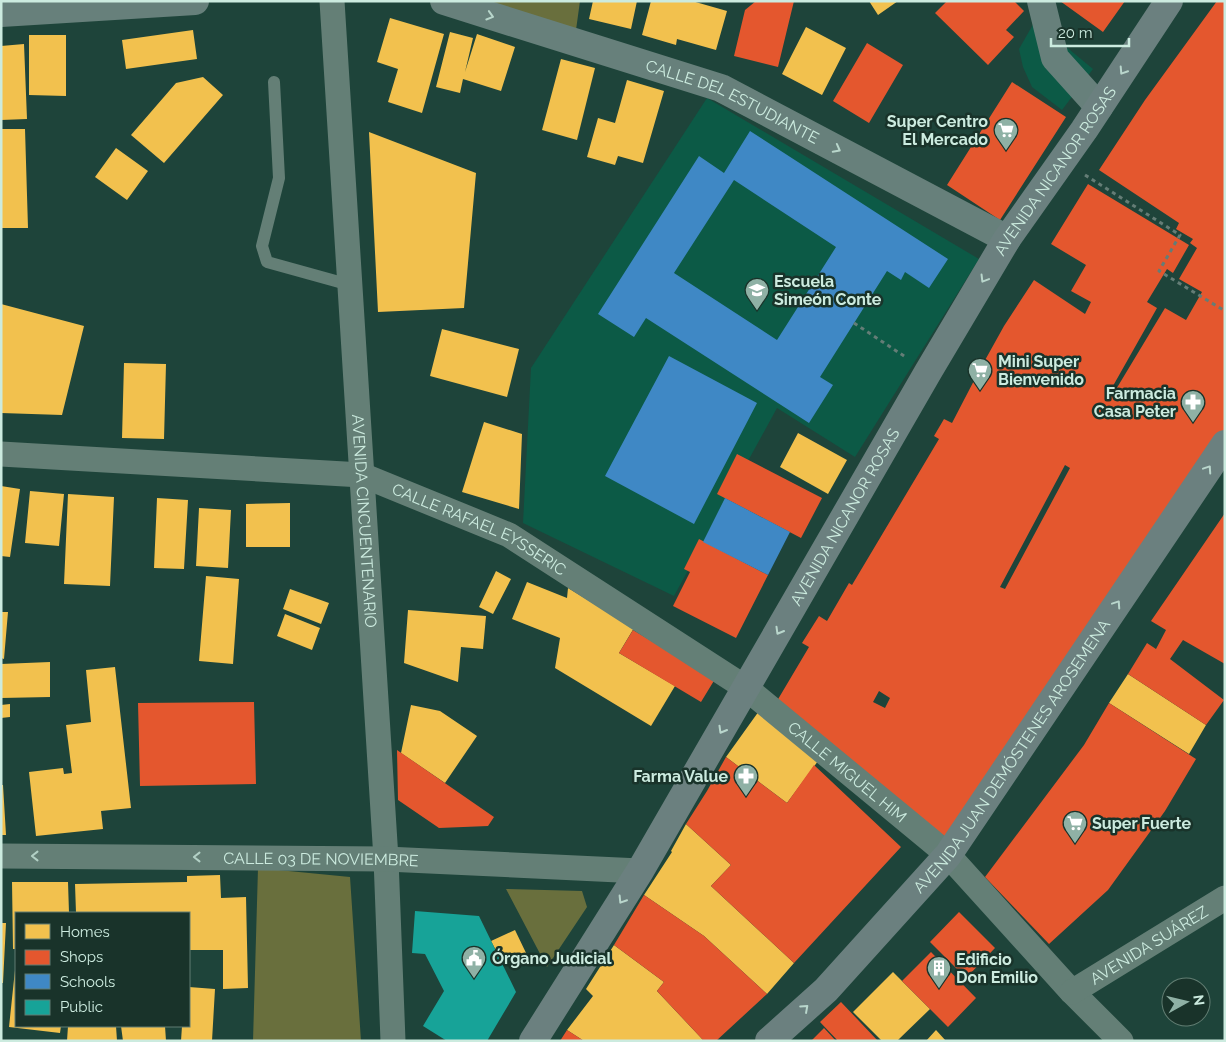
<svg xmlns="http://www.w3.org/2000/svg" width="1226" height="1042" viewBox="0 0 1226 1042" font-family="Raleway,sans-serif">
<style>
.built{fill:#0c5a46}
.green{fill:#696f3d}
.homes{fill:#f2c14e}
.shops{fill:#e4572e;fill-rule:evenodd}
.schools{fill:#3f88c5;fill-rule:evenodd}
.public{fill:#17a398}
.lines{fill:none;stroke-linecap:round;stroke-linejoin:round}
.path{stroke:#647d76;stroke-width:3;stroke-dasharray:4 4;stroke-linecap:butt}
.lane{stroke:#647f76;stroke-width:12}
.street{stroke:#647f76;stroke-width:25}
.secondary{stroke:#67807b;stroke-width:28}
.primary{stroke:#6b807f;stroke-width:28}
.oneway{stroke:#b8d6cb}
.oneway2{stroke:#b9d6cc}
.oneway3{stroke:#b2d0c5}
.labels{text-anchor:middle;stroke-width:5;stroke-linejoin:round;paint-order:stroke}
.street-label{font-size:16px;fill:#ccebdf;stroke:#19332a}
.poi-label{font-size:16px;font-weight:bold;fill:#ccebdf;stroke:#19332a;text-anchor:start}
</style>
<rect width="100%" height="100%" fill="#1e443a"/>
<path class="built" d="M1035,21L1093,69L1062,110L1032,87L1023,67L1019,49Z
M707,98L979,259L855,457L777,408L674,596L523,523L531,368Z"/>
<path class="green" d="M467,1H580L576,30Z
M258,868L350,877L361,1041H253Z
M506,889L582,891L587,907L547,967Z"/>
<path class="homes" d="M593,1H637L631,29L589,19Z
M651,1H692L727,11L716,50L677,39L676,45L642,35Z
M869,1H898L878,15Z
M390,18L444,34L422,113L388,102L398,69L377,62Z
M806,27L846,48L822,95L782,74Z
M193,30L197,59L126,69L122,40Z
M450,32L473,38L465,72L477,34L515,47L501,91L463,79L460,93L436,87Z
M29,35H66V96L29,95Z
M24,44L27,119L1,120V46Z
M561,59L595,68L577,140L542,130Z
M203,77L223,95L164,163L131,135L176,83Z
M627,80L664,91L643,163L618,156L615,165L587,157L598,118L615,123Z
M1,129H25L28,228H1Z
M369,132L476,173L464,308L378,312Z
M116,148L148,171L127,200L95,177Z
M1,304L84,326L62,415L1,413Z
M442,329L519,349L507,397L430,376Z
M124,363L166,364L164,439L122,438Z
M484,422L522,434L519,509L462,492Z
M798,433L847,460L828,494L780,467Z
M1,486L20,489L10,557L1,556Z
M30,491L64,494L59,546L25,543Z
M68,494L114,497L110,586L64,584Z
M157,498L188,500L184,569L154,568Z
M290,503V547H246V504Z
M199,508L231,510L228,568L196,566Z
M496,571L511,579L493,614L479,607Z
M206,576L239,579L233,664L199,661Z
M527,582L567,598L568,588L634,628L619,653L675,686L651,726L555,668L560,638L512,619Z
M290,589L329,603L321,624L283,609Z
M408,610L486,616L483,649L461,647L458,682L404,663Z
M1,612H8L4,659L1,658Z
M285,614L320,628L312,650L277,636Z
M50,662V697L1,698V664Z
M115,667L131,808L101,811L103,829L36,836L29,772L63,768L64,774L72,773L66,725L91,722L86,670Z
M1128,674L1206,725L1189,754L1109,703Z
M10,704V717L1,718V705Z
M411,705L440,711L477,736L445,783L401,753Z
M759,711L821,757L787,803L726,757Z
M1,785H3L6,835H1Z
M686,824L731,865L711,886L794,963L767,994L704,936L644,895L672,852L671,851Z
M220,875L221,898L246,897L248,988L223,989V950H189V913H76L75,884L187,882V876Z
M12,882H68L69,913H16V949H13Z
M1,923H6L3,983H1Z
M515,930L527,955L504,966L491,941Z
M614,945L664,982L657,991L704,1041H584L567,1030L593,996L586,989Z
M15,970H16V1026H61L60,1033L9,1027Z
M893,972L930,1009L897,1041H882L853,1012Z
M189,987L215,989L212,1041H181L182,1026H189Z
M68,1026H116L117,1041H67Z
M121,1026H165L166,1041H123Z
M936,1030L946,1041H926Z"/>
<path class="shops" d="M756,1H794L778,67L734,56L745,10Z
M947,1H1014L1024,11L1006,30L1014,37L988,65L935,13Z
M1060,1H1125L1103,32Z
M1217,1H1225V431L945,837L774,706L809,647L802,643L819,616L827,621L849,583L852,585L939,439L934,436L944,419L952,423L979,371L1004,326L1034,280L1085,314L1091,302L1071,291L1086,265L1051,244L1088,184L1189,245L1173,273L1167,269L1147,302L1157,308L1109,393L1112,396L1165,308L1186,320L1202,292L1179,279L1197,248L1190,243L1193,239L1176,229L1179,223L1099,170L1145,100ZM1065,465L1070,468L1005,589L1000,587ZM879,691L890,698L885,708L873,702Z
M867,43L903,65L869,123L833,101Z
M1012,82L1066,117L1000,220L947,185Z
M737,454L822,498L801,538L717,494Z
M1225,513V664L1183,640L1170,659L1224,700L1206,725L1128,674L1147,643L1156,649L1166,630L1151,621Z
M699,539L768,575L736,638L673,606L690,572L684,569Z
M633,630L715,679L701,702L619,653Z
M254,702L256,784L140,786L138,703Z
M1109,703L1196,759L1165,811L1108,890L1049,944L985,877L1084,745Z
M397,750L494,817L488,826L439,828L398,800Z
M726,757L787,803L814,765L901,847L794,963L711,886L731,865L686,824L707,791Z
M644,895L704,936L767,994L716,1041H704L657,991L664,982L614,945Z
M959,912L995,948L966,978L930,942Z
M931,952L976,998L948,1027L902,981Z
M841,1002L878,1041H838L820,1022Z
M824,1028L836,1041H811Z
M567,1030L584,1041H560Z"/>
<path class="schools" d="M750,131L948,259L929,288L905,272L901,280L887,271L820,377L833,385L809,423L646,318L634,337L598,314L699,156L724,173ZM734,180L836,247L777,340L674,273Z
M669,356L757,403L694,524L605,476Z
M725,498L790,532L768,575L703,542Z"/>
<path class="public" d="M415,911L479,916L516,992L487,1041H447L423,1026L444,991L425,954L412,953Z"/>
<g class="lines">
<path class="path" d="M1085,175L1180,235L1159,271L1225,311
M854,323L907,358"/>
<path class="lane" d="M274,82L279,178L262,246L267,262L350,285"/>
<g class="street">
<path id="s1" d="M332,1L386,859L393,1041"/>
<path id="s2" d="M1,454L362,475L509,535L746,688L929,839L948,855L1072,992L1121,1041"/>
<path id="s3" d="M1,856L386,859L640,871"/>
<path id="s4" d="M1072,992L1225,898"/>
</g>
<g class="secondary">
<path id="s5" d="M444,1L721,88L1007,239"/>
<path d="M1041,1L1055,58L1099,107"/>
<path d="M1,13L195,1"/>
</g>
<g class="primary">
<path id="s6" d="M533,1041L640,871L928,372L1007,239L1084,130L1169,1"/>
<path id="s7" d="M769,1041L826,990L948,855L1225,444"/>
</g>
</g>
<defs><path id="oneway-chevron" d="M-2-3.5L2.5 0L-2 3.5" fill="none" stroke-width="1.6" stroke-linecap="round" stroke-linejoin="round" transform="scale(1.25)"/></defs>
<g class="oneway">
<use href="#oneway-chevron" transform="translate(490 16) rotate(17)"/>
<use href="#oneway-chevron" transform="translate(837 149) rotate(28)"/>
</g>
<g class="oneway2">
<use href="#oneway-chevron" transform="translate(1123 71) rotate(123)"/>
<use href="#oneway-chevron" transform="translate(984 279) rotate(121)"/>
<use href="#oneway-chevron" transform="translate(1208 469) rotate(-56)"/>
<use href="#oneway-chevron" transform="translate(1117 604) rotate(-56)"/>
<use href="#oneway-chevron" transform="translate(779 631) rotate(120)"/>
<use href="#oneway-chevron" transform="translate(722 730) rotate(120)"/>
<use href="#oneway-chevron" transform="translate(622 900) rotate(122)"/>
<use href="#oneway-chevron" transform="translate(805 1008) rotate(-42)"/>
</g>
<g class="oneway3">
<use href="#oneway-chevron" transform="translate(35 856) rotate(-180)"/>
<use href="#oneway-chevron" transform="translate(197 857) rotate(-180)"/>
</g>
<defs>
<g id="supermarket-pin" transform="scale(1.25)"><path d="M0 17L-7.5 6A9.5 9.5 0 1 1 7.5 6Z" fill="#8fb1a5" stroke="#19332a"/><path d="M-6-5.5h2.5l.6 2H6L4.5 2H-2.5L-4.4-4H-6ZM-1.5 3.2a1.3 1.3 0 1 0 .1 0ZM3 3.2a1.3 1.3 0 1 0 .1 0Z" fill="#fff"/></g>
<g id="school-pin" transform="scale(1.25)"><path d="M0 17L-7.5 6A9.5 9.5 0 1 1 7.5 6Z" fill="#8fb1a5" stroke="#19332a"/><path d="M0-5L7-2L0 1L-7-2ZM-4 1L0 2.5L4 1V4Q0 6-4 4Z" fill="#fff"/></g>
<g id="pharmacy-pin" transform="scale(1.25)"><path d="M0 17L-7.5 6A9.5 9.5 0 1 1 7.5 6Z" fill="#8fb1a5" stroke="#19332a"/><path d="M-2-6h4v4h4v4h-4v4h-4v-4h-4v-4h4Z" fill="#fff"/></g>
<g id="civic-pin" transform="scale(1.25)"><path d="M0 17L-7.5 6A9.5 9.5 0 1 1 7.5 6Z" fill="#8fb1a5" stroke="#19332a"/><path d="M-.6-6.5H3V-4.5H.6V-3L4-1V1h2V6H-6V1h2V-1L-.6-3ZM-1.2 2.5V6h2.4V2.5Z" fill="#fff"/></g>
<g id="building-pin" transform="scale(1.25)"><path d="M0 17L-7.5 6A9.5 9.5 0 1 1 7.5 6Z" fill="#8fb1a5" stroke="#19332a"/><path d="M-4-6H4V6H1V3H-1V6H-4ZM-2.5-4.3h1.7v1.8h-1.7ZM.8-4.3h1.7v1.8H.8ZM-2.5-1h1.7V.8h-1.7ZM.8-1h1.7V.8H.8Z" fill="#fff"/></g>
</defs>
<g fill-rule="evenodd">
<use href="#supermarket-pin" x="1006" y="130"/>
<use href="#school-pin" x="757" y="290"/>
<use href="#supermarket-pin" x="980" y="370"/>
<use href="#pharmacy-pin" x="1193" y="402"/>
<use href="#pharmacy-pin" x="746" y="776"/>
<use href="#supermarket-pin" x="1075" y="823"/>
<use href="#civic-pin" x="474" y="958"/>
<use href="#building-pin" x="939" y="968"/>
</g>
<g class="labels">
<g class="street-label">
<text dy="6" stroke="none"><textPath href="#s5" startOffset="306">CALLE DEL ESTUDIANTE</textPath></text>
<text dy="6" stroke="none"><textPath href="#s6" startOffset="1015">AVENIDA NICANOR ROSAS</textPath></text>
<text dy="6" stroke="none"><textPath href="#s6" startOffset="610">AVENIDA NICANOR ROSAS</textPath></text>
<text dy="6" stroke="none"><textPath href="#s1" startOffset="521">AVENIDA CINCUENTENARIO</textPath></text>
<text dy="6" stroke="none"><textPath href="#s2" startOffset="491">CALLE RAFAEL EYSSERIC</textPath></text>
<text dy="6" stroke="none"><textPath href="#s7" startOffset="376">AVENIDA JUAN DEMÓSTENES AROSEMENA</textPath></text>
<text dy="6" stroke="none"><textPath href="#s2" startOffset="934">CALLE MIGUEL HIM</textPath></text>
<text dy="6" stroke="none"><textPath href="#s3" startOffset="320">CALLE 03 DE NOVIEMBRE</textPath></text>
<text dy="6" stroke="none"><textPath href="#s4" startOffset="90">AVENIDA SUÁREZ</textPath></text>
</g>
<g class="poi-label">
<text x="988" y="127" text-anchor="end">Super Centro<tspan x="988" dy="18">El Mercado</tspan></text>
<text x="774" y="287">Escuela<tspan x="774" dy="18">Simeón Conte</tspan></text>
<text x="998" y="367">Mini Super<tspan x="998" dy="18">Bienvenido</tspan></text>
<text x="1176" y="399" text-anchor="end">Farmacia<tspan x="1176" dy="18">Casa Peter</tspan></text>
<text x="728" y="782" text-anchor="end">Farma Value</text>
<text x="1092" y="829">Super Fuerte</text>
<text x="492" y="964">Órgano Judicial</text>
<text x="956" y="965">Edificio<tspan x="956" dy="18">Don Emilio</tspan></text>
</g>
</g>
<rect width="1226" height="1042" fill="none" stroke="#ccebdf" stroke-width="5"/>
<rect x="15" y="912" width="175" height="115" fill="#19332a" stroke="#617d72"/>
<rect x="25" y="924" width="25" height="15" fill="#f2c14e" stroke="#617d72"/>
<text x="60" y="937" font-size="15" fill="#ccebdf">Homes</text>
<rect x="25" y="950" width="25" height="15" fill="#e4572e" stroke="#617d72"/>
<text x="60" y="962" font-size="15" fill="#ccebdf">Shops</text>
<rect x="25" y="974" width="25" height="15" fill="#3f88c5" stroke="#617d72"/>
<text x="60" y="987" font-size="15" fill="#ccebdf">Schools</text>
<rect x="25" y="1000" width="25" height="15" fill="#17a398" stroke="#617d72"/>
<text x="60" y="1012" font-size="15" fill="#ccebdf">Public</text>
<g transform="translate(1186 1002) rotate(82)"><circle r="24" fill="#19332a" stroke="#617d72"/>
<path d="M0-4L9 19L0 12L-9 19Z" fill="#8fb1a5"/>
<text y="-8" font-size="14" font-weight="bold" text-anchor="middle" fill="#ccebdf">N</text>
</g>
<path d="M1051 38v8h78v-8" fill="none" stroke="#ccebdf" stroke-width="2.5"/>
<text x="1058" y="38" font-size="15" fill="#ccebdf" stroke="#19332a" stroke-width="4" paint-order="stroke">20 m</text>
</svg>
